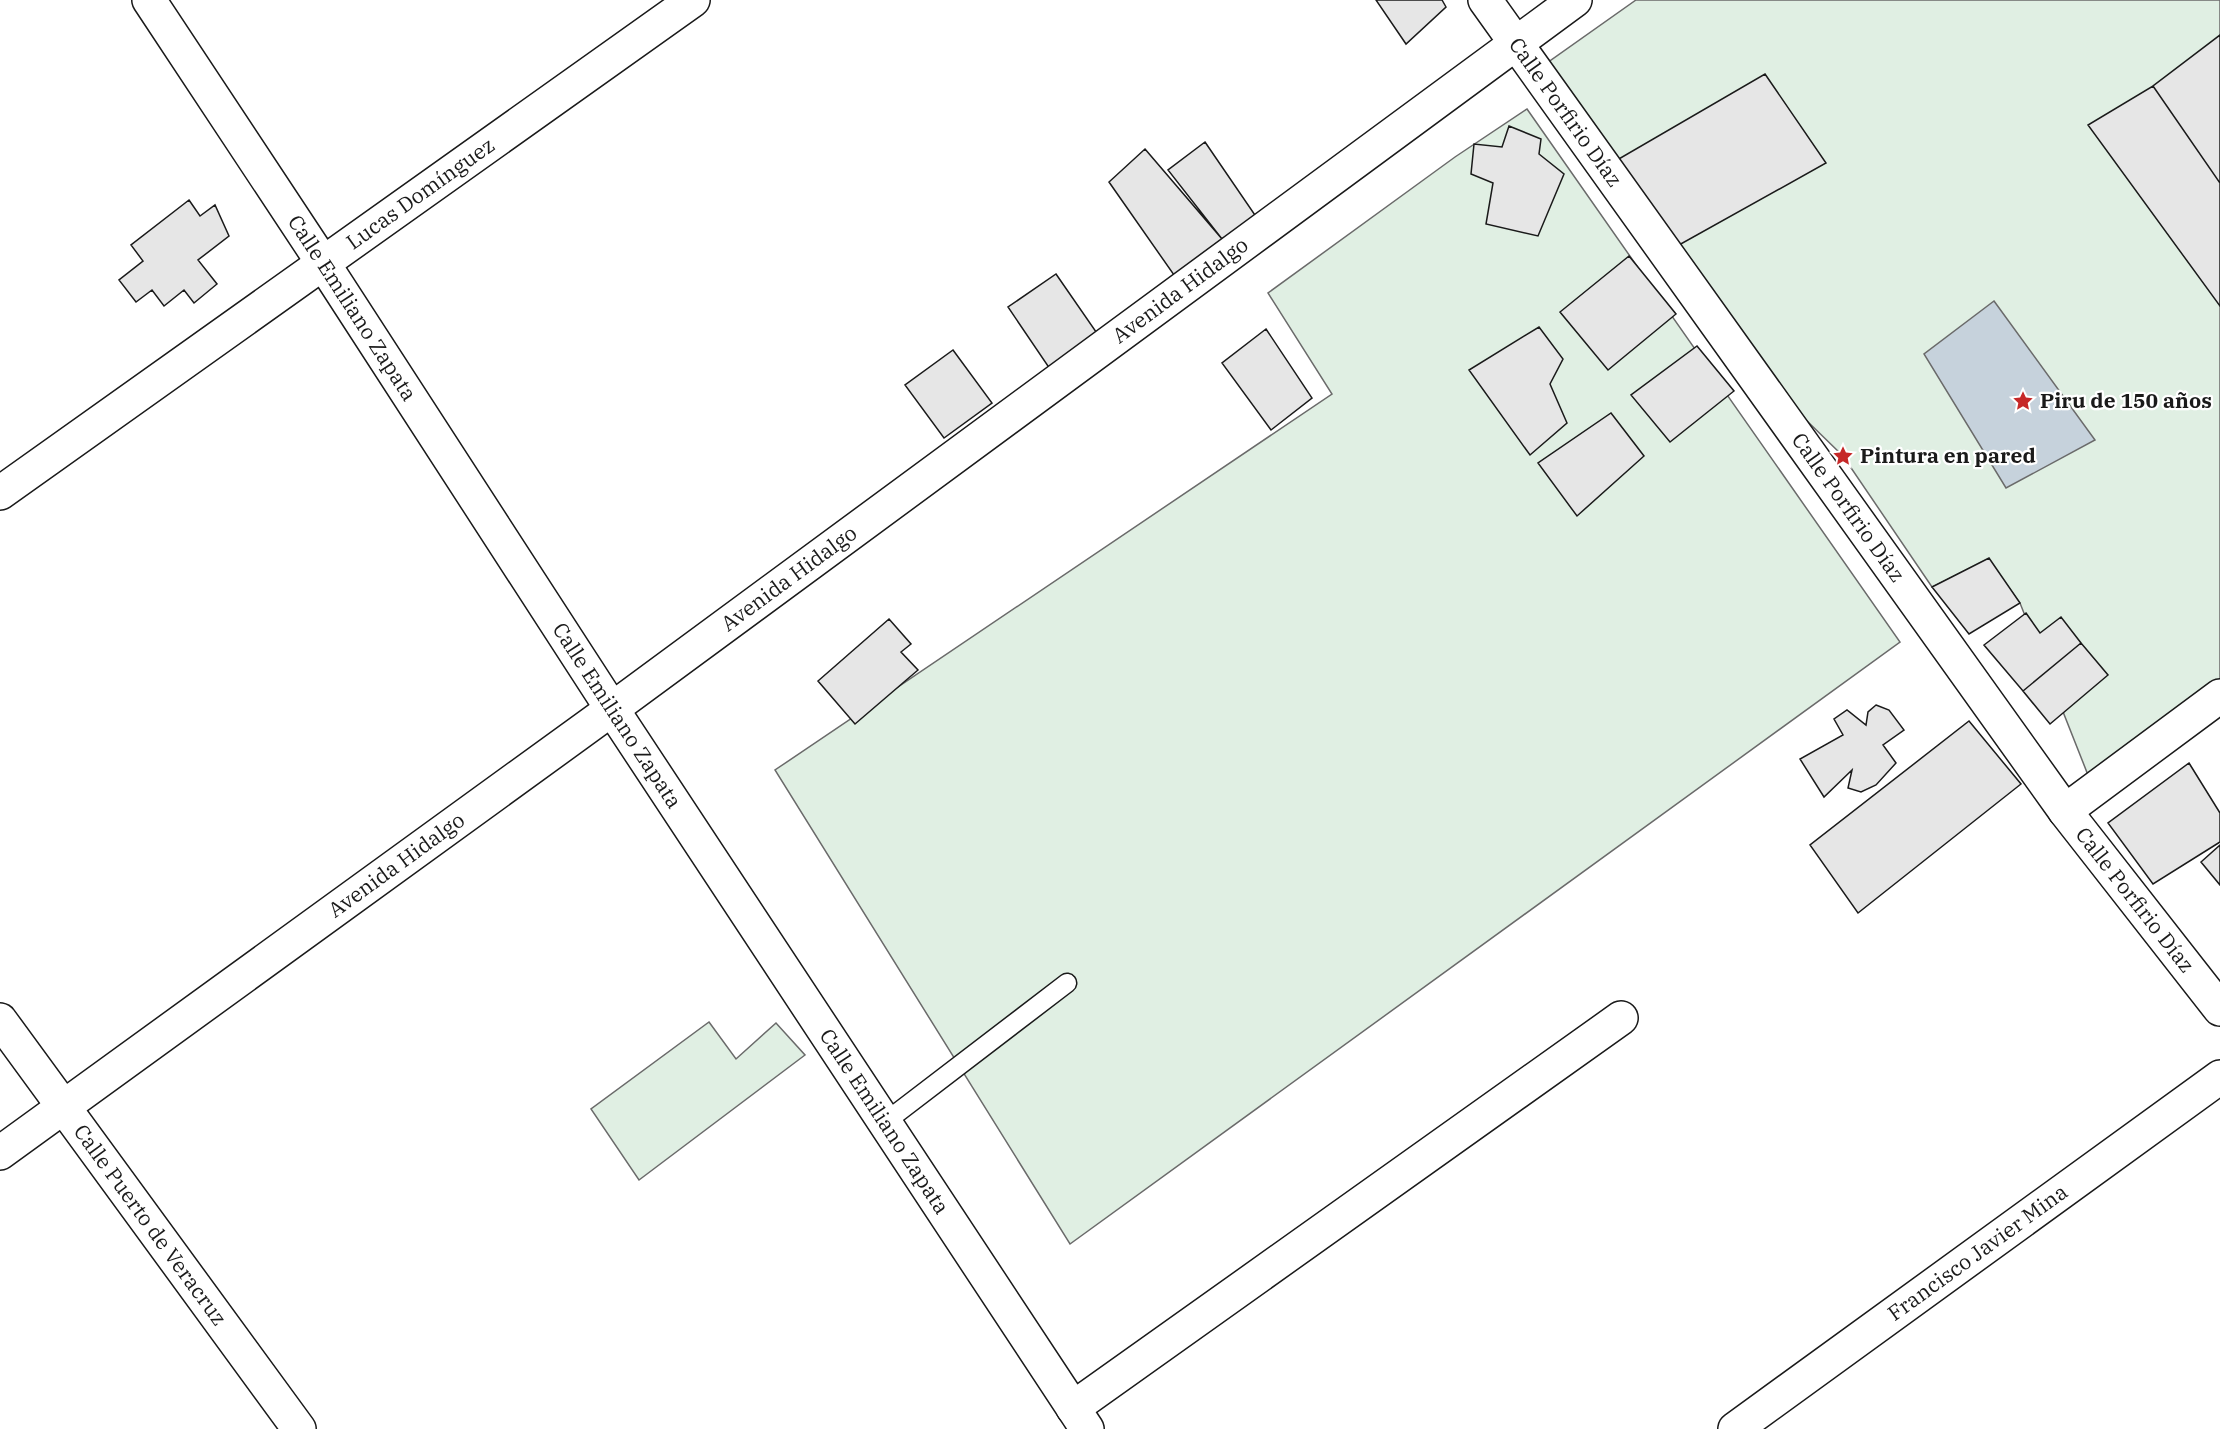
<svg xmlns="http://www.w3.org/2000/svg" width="2220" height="1429" viewBox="0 0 2220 1429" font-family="'IBM Plex Serif',serif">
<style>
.green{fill:#e0efe3;stroke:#6a6a6a;stroke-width:1.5}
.water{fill:#c6d2dc;stroke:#6a6a6a;stroke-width:1.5}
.building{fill:#e6e6e6;stroke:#1a1a1a;stroke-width:1.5}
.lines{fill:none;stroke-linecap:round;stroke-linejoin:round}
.service-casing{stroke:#1a1a1a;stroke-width:21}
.minor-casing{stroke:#1a1a1a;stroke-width:36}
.service{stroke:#fff;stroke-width:18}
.minor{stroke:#fff;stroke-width:33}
.labels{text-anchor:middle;stroke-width:4.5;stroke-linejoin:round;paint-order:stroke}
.street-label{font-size:21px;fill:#1a1a1a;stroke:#fff}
.poi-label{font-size:21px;font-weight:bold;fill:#1a1a1a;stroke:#fff;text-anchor:start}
</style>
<rect width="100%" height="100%" fill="#fff"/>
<path class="green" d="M1636,0H2220V690L2088,775L2020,603L1988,559L1932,587L1843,456L1805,419L1547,63Z
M1527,109L1900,642L1070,1244L775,770L1332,394L1268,293L1455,157Z
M709,1022L736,1059L776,1023L805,1055L639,1180L591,1109Z"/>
<path class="water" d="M1994,301L2095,440L2006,488L1924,354Z"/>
<path class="building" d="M1376,0H1442L1446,7L1406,44Z
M2220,35V183L2153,86Z
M1765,74L1826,163L1679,245L1617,160Z
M2153,86L2220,183V306L2088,125Z
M1509,126L1541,139L1539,154L1564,174L1538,236L1486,224L1493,183L1471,174L1474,144L1502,147Z
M1205,142L1257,218L1222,239L1168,170Z
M1145,149L1222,239L1174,275L1109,182Z
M189,200L200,216L215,205L229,236L198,260L217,284L194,303L184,290L164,306L152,290L136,302L119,280L143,261L131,245Z
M1629,256L1676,314L1608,370L1560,312Z
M1056,274L1101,339L1052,372L1008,307Z
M1539,327L1563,359L1550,384L1567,423L1530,455L1469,370Z
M1266,329L1312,398L1271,430L1222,363Z
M1697,346L1734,391L1670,442L1631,395Z
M953,350L992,403L944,438L905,385Z
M1611,413L1644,456L1577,516L1538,463Z
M1989,558L2020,603L1969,634L1932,587Z
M2026,613L2040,633L2061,617L2081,643L2023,691L1984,645Z
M889,619L911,644L901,652L918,670L855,724L818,681Z
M2081,643L2108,675L2050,724L2023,691Z
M1876,705L1889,710L1904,730L1883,745L1896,763L1876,785L1861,792L1848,788L1852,770L1824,797L1800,759L1843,735L1834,719L1847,710L1866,725L1868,712Z
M1969,721L2021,784L1858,913L1810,845Z
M2189,763L2220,813V842L2153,884L2108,823Z
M2220,845V885L2201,862Z"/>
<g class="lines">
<g class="service-casing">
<path id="service" d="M884,1123L1067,983"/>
</g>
<g class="minor-casing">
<g id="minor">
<path id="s1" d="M149,0L323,263L612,709L1087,1429"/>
<path id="s2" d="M1485,0L2065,811L2220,1009"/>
<path id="s3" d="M0,493L693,0"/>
<path d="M2065,811L2220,696"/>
<path id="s4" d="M0,1020L299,1429"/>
<path id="s5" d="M0,1153L612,709L1575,0"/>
<path d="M1073,1408L1621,1018"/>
<path id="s6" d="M1735,1429L2220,1077"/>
</g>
</g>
<use href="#service" class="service"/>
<use href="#minor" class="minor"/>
</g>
<defs>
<g id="sight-bare" transform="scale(1.62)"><path d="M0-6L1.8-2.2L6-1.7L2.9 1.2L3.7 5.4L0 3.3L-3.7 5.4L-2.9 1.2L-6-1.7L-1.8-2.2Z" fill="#c62828" stroke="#fff" stroke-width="2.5" paint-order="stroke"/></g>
</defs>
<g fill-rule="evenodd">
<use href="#sight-bare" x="2023" y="401"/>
<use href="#sight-bare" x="1843" y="456"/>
</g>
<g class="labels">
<g class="street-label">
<text dy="7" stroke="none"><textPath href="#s2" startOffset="138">Calle Porfirio Díaz</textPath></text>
<text dy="7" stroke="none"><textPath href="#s3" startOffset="516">Lucas Domínguez</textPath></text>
<text dy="7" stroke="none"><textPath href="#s5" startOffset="1462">Avenida Hidalgo</textPath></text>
<text dy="7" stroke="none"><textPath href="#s1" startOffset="369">Calle Emiliano Zapata</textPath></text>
<text dy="7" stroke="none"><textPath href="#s2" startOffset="624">Calle Porfirio Díaz</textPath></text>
<text dy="7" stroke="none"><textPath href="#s5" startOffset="976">Avenida Hidalgo</textPath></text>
<text dy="7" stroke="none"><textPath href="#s1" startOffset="855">Calle Emiliano Zapata</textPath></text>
<text dy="7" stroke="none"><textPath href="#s5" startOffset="490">Avenida Hidalgo</textPath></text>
<text dy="7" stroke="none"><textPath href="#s2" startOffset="1110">Calle Porfirio Díaz</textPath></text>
<text dy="7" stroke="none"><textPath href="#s1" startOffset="1341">Calle Emiliano Zapata</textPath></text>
<text dy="7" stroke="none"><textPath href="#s4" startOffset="254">Calle Puerto de Veracruz</textPath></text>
<text dy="7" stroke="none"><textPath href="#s6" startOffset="300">Francisco Javier Mina</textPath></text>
</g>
<g class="poi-label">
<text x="2040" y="408">Piru de 150 años</text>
<text x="1860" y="463">Pintura en pared</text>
</g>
</g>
</svg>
